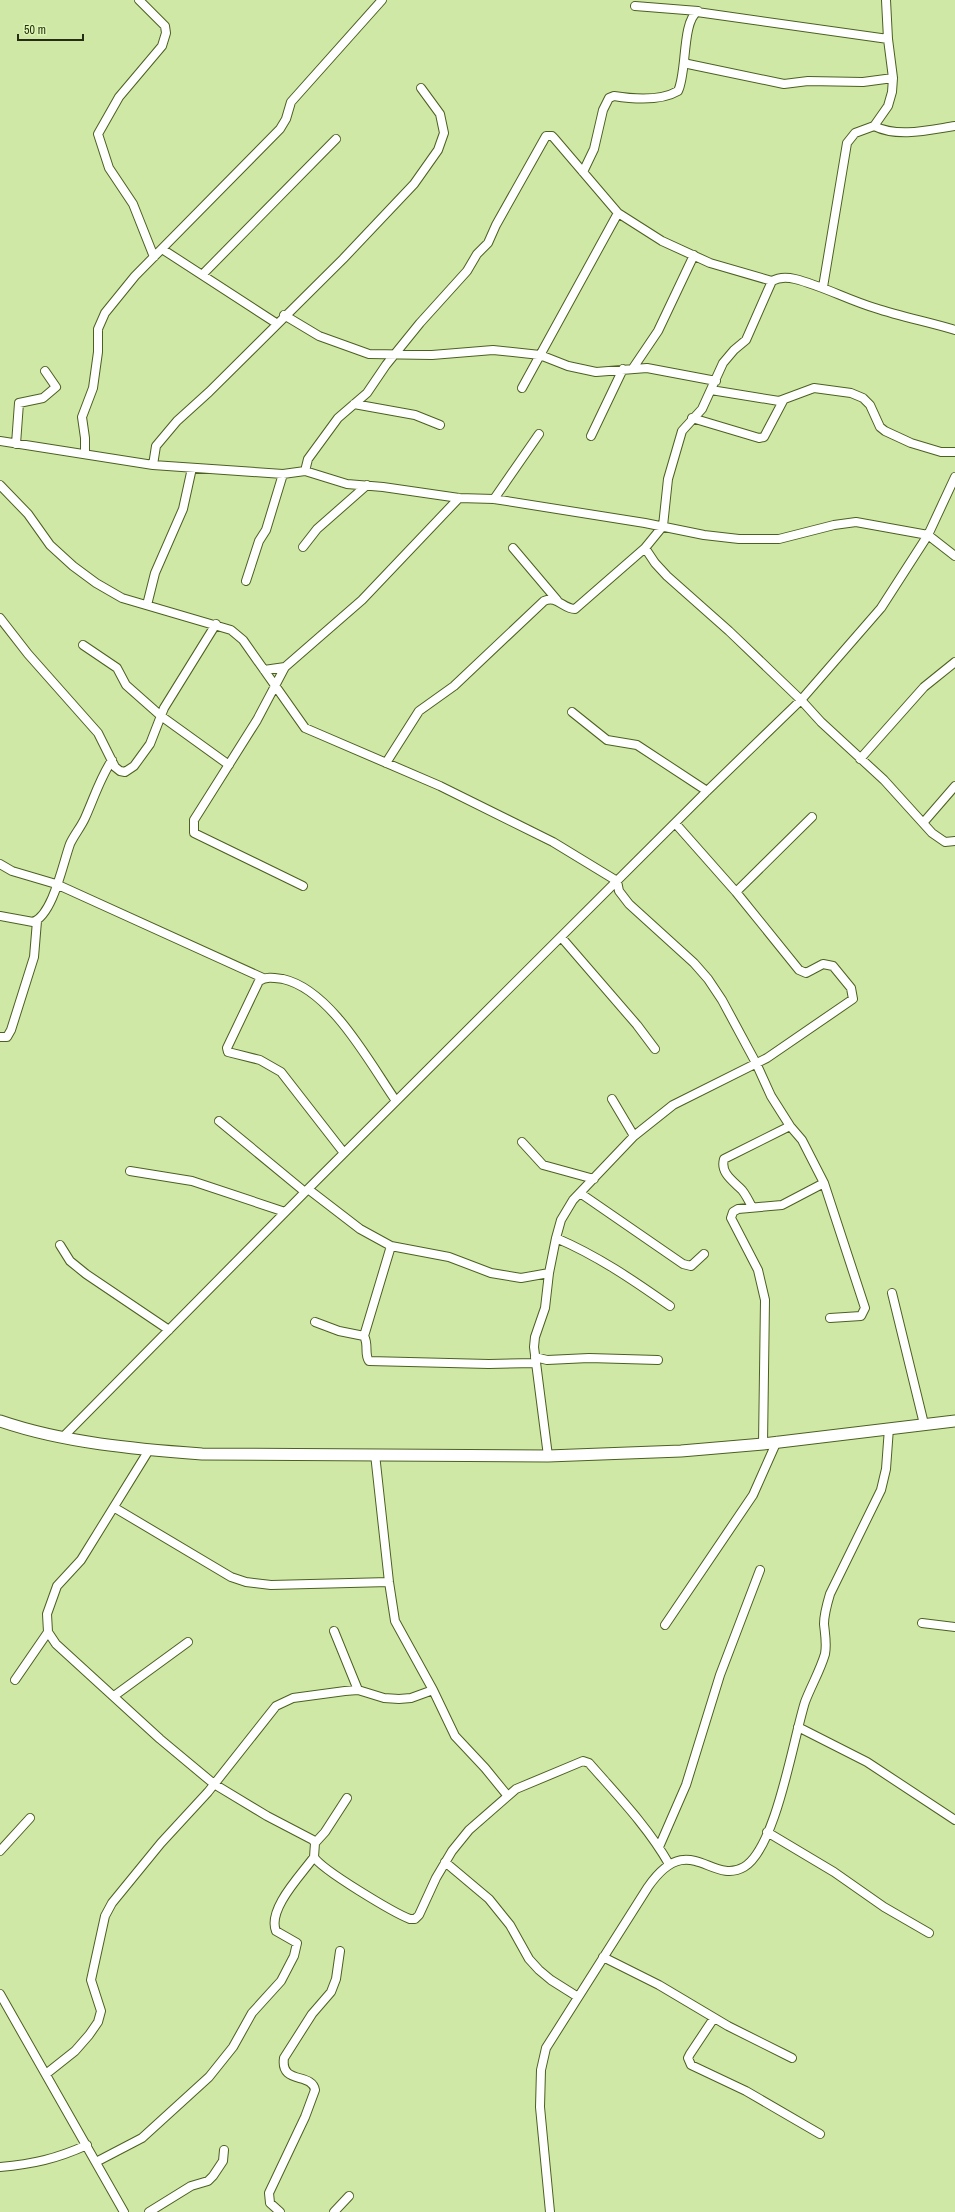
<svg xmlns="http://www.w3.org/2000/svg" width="955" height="2212" viewBox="0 0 955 2212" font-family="'Archivo Narrow',sans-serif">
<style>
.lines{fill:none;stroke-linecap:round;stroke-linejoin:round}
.street-casing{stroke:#4c6021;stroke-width:10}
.secondary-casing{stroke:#4c6021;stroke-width:13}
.street{stroke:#fff;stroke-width:8}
.secondary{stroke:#fff;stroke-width:11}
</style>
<rect width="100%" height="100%" fill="#cfe8a5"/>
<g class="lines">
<g class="street-casing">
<path id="street" d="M139,0L165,26L166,33L162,46L119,97L98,134L109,168L133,204L154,257
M635,6L698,11
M685,62L688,64L784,84L808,81L863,82L893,78
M874,126C898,138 929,130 955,126
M583,172L594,149L603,110L609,98L614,96C633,99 661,101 678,91C687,73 682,22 697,12L888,39
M162,249L276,323
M202,275L336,139
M823,287L847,143L855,133L874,126L888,106L892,92L893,78L888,39L886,0
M284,315L319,336L369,354L432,355L493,350L540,355L568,366L596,372L647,368L716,381
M955,330C929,322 902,317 875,308C848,300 823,286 795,279C787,277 779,277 772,281L746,340L734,350L723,363L702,409L682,431L668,479L663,526L645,548L655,563L667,576L729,631L801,700L821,722L884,780L932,833L945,842L955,841
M633,368L658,331L694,255
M522,388L618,213
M711,390L779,401L814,388L851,393L863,398L870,405L880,427L885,431L911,443L941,452H955
M354,404L415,415L440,425
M692,418L759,438L764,437L783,401
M591,436L623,369
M0,441L153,465L283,474L305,471L347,484L383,487L459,498L494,499L645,523L704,535L739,539H779L834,525L856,522L928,535L955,556
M16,444L19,403L43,398L56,387L45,371
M85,454V438L82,417L93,388L98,352V329L105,313L135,276L280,129L286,119L291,102L382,0
M153,465L156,446L177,421L209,392L343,259L414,184L438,150L444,133L440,114L421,88
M305,471L308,459L338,418L367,393L386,365L420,323L467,271L477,254L488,243L496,225L546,136H552L554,138L618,213L662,241L710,263L772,281
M0,485L28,514L50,545L73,566L96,583L122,598L231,630L243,640L305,728L440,786L553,842L617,881L619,891L629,904L694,963L708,979L722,1000L756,1063L771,1096L790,1126L802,1140L824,1183L865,1308L861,1316L830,1318
M494,499L539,434
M303,547L317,529L367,485
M513,548L557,600
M246,581L259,541L266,530L283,474
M147,605L155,573L183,509L192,468
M0,618L28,654L98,733L115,767L120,771L125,772L134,766L150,744L164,708L216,624
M83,645L117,668L126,685L161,716L229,765
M264,670L285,667
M572,712L607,740L637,745L707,791
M860,759L924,687L955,662
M386,763L419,711L454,686L544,601C557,595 563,609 575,609L645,548
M923,823L955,786
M0,864L12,871L56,884L263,978
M303,886L194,833V820L257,720L285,667L362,600L459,498
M736,892L812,817
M0,916L33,922C53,915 63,863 70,844C74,835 81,827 85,818C94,798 100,778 112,760
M561,937L637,1025L655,1049
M0,1037H7L11,1030L34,957L37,921
M612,1099L634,1136
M219,1121L305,1192
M522,1142L543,1165L594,1179
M344,1153L281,1072L260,1060L228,1052L227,1048L259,981C267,976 275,978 283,979C331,990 369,1062 396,1101
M130,1171L192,1181L285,1212
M308,1189L360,1229L391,1246L449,1257L491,1273L521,1278L549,1273
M580,1193L683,1264L691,1266L704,1254
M752,1207C749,1201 746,1195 742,1190C733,1181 720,1173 724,1159L790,1126
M556,1238C598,1256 633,1280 670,1306
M60,1245L70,1261L86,1274L169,1330
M391,1246L364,1336C369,1345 364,1354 369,1361L489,1364L536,1363
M892,1293L924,1424
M315,1322L339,1331L364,1336
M535,1357L547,1360L589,1358L658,1360
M63,1437L308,1189L707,791L801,700L881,608L928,535L955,477
M763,1444L765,1300L758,1270L731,1218L733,1212L738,1209L782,1205L824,1183
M149,1450L81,1560L57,1586L47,1614L48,1632L56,1644L160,1739L214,1784L267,1816L313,1840L315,1843L314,1857C322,1870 394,1913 410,1919H415L419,1915L436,1878L452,1851L469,1830L516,1789L583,1761L589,1763C617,1795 648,1827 669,1864
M375,1454L389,1582L395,1621L433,1690L455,1736L485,1768L507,1795
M548,1456L534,1347L535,1337L545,1308L549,1273L556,1238L561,1220L573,1200L634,1136L673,1105L767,1058L853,999L851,988L833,966L823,964L806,973L799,970L736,892L675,823
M115,1508L231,1577L246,1582L271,1585L389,1582
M922,1623L955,1627
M665,1625L753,1495L777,1441
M334,1631L358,1690
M15,1680L48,1632
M114,1696L188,1642
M798,1727L867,1762L955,1820
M767,1832L834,1872L884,1907L929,1933
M315,1843L325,1832L347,1798
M659,1847L686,1785L720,1675L760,1570
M0,1851L30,1818
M445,1862L489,1899L510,1925L529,1959L539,1970L551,1980L578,1997
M603,1957L659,1985L728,2026L792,2058
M0,1994L124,2212
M714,2018L690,2054L688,2058L691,2065L746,2091L820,2134
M46,2074L75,2051L89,2035L98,2022L101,2011L91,1980L105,1916L112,1903L161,1843L208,1792L276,1706L293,1698L345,1691L358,1690L384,1698L399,1699L411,1698L433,1690
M96,2162L142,2138L209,2077L233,2047L252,2013L281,1981L294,1956L297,1943L276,1931C267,1909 302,1874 314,1857
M0,2167C33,2164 56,2159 87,2145
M149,2212L191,2186L208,2181L213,2176L223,2161L224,2150
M280,2212L270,2203L269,2193L305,2117L315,2090C312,2072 280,2085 284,2058L312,2014L331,1992L336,1979L340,1951
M334,2212L349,2196
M550,2212L540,2107L541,2070L546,2048L648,1887C689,1828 711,1886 744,1867C776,1848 793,1740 805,1702C811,1686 820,1671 825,1654C827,1644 825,1634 824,1624C824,1614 827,1604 830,1594L881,1490L886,1469L889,1428"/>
</g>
<g class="secondary-casing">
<path id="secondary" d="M0,1421C64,1443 135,1449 202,1454L548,1456L681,1451L763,1444L955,1421"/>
</g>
<use href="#street" class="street"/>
<use href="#secondary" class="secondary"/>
</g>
<path d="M18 34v6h65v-6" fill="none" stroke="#252e14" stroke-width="2"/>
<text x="24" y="34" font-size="12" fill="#252e14" stroke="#dcf5b2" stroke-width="3" paint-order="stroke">50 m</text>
</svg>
